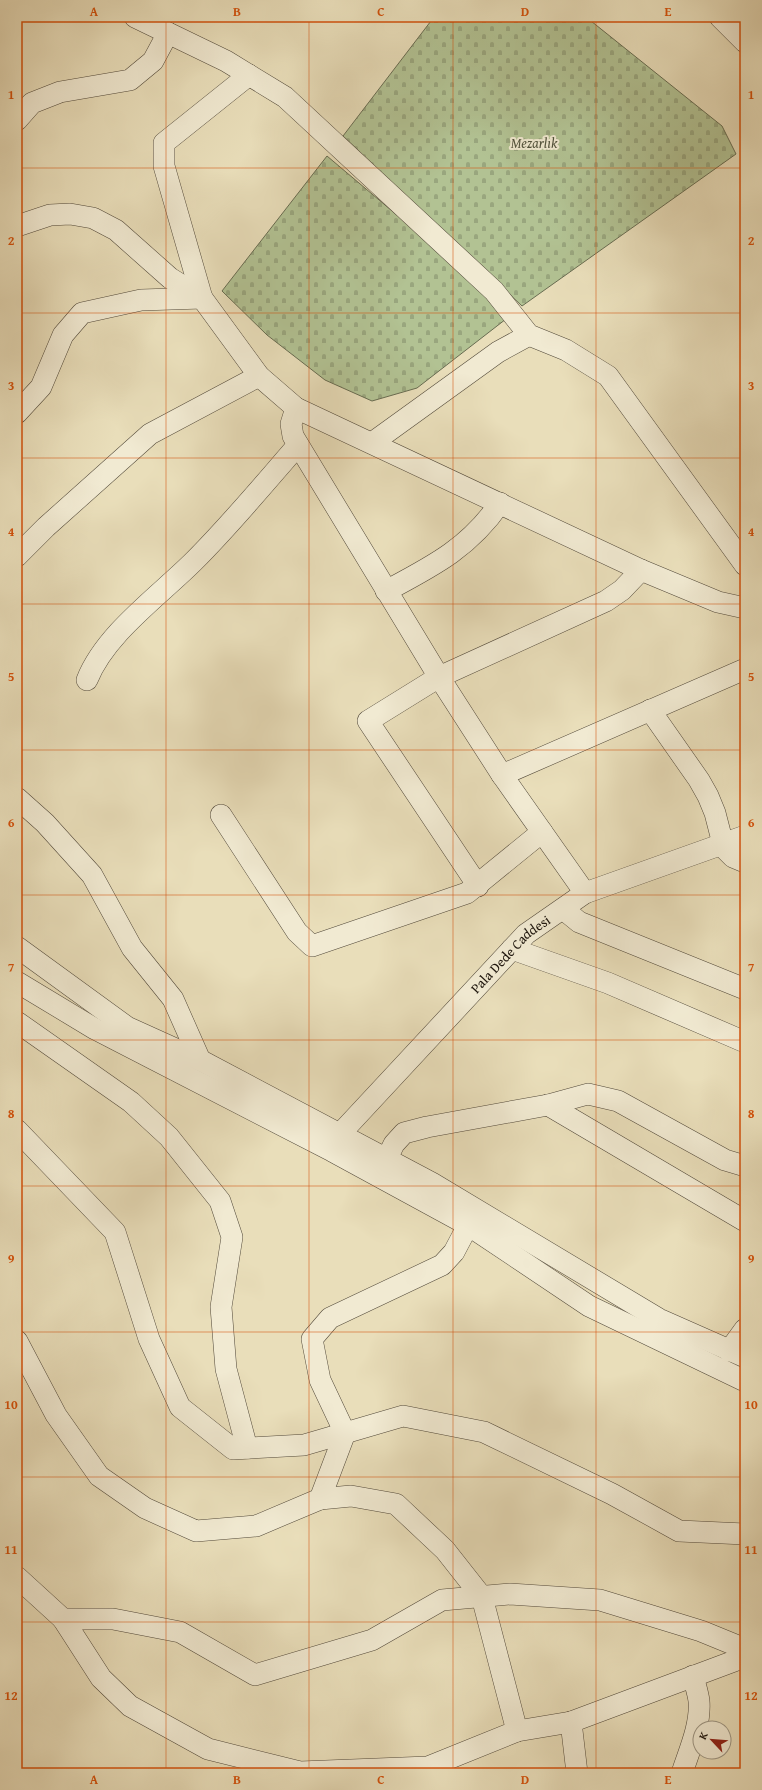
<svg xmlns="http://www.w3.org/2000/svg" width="762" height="1790" viewBox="0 0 762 1790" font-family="'Gentium Book Plus',serif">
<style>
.cemetery{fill:url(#cemetery-stones);stroke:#686c51}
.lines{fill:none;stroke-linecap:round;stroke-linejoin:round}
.minor-casing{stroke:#52493a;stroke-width:22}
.minor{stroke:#f1ead2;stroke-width:21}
.grid{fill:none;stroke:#d4520c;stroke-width:1;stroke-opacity:0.55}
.labels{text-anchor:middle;stroke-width:4;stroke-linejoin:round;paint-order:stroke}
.park-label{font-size:14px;font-style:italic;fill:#52533d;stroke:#f1ead2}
.street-label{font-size:14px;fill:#1f170f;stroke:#f1ead2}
.neatline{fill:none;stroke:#d4520c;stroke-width:1.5}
.grid-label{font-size:13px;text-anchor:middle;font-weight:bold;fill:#d4520c}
</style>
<defs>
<pattern id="cemetery-stones" width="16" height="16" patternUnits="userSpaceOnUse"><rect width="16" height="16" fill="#b2c293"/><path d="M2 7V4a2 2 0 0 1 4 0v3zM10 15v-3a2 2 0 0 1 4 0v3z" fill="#99a67e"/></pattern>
</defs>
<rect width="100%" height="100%" fill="#e9deba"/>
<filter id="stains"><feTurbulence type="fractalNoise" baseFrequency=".005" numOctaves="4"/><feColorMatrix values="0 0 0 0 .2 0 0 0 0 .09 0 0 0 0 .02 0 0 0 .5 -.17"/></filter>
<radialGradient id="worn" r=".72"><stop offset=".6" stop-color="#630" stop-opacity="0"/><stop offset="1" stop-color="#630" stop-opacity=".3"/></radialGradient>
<path class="cemetery" d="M434,17H586L722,126L736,154L522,306L343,136Z
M327,156L449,259L506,319L417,388L372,401L325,380L267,335L222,291Z"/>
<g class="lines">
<g class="minor-casing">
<g id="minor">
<path d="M135,17L226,61L285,97L494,291L529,335L566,350L608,376L745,565"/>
<path d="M720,17L745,42"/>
<path d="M17,120L32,103L60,92L130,80L153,61L168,33"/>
<path d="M17,226L50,215L70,214L93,218L116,230L170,278L202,298L259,376L296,408L641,570L718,602L745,608"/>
<path d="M296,408L291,424L293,436L439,677L502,775L585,893"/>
<path d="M17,413L41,387L63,335L82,313L141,300L202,298L164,166V143L249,75"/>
<path d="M372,443L498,352L529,335"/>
<path d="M17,556L46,527L150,434L259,376"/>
<path d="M386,591C433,566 469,548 500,503"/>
<path d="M87,680C105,634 159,596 194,561C231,524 264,484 298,445"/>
<path d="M650,710L699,780L708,796L715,813L724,848L733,857L745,862"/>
<path d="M502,775L745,669"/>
<path d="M17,798L45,823L92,875L132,948L173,999L200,1060"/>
<path d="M221,815L297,932L312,946L467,893L542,832"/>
<path d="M478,886L368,721L439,677L606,601L622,590L641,570"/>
<path d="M563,909L579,922L745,989"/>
<path d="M17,947L127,1027L200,1060L432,1183L659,1319L745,1357"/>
<path d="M512,949L608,983L745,1042"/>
<path d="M17,982L95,1029L332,1151L468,1225L589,1306L745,1381"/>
<path d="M17,1022L131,1102L169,1137L220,1201L232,1237L221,1307L226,1369L247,1448"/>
<path d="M548,1105L745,1221"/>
<path d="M17,1130L115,1232L149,1339L180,1407L233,1449L304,1445L403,1416L484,1432L612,1494L679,1531L745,1534"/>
<path id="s1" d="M335,1146L340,1134L526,934L585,893L745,836"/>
<path d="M381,1170L394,1144L404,1133L427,1127L548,1105L588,1094L618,1101L725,1160L745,1166"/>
<path d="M17,1341L56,1415L99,1476L145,1508L196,1531L256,1526L320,1499L345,1433L320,1380L312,1339L330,1318L442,1265L454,1252L474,1214"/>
<path d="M729,1351L745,1329"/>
<path d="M320,1499L351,1496L396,1504L445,1550L482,1597L517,1731"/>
<path d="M17,1577L63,1619H113L180,1632L255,1675L372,1640L442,1600L510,1594L600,1600L701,1631L745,1649"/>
<path d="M63,1619L101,1678L130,1706L208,1749L300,1772L428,1767L517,1731L571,1722L745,1657"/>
<path d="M571,1722L577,1773"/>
<path d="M682,1773C689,1751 701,1725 699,1701C698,1693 695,1684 693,1676"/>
</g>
</g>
<use href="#minor" class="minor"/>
</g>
<path class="grid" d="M166,17V1773M309,17V1773M453,17V1773M596,17V1773M17,168H745M17,313H745M17,458H745M17,604H745M17,750H745M17,895H745M17,1040H745M17,1186H745M17,1332H745M17,1477H745M17,1622H745"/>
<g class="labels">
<g class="park-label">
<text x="534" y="148">Mezarlık</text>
</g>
<g class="street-label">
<text dy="5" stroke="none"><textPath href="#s1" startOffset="261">Pala Dede Caddesi</textPath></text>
</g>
</g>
<rect width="762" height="1790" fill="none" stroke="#e9deba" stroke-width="44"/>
<g transform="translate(712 1740) rotate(296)"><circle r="19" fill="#f1ead2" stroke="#9d9684"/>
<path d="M0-3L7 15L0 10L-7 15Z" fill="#8f2418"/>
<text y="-6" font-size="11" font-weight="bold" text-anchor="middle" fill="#1f170f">K</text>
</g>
<rect x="22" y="22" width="718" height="1746" class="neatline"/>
<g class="grid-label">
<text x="94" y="16">A</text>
<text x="237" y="16">B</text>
<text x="381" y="16">C</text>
<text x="525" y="16">D</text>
<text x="668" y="16">E</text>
<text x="11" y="99">1</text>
<text x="751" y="99">1</text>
<text x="11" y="245">2</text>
<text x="751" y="245">2</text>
<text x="11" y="390">3</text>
<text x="751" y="390">3</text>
<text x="11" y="536">4</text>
<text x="751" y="536">4</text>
<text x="11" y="681">5</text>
<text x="751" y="681">5</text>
<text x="11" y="827">6</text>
<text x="751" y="827">6</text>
<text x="11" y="972">7</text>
<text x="751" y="972">7</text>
<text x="11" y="1118">8</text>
<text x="751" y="1118">8</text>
<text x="11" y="1263">9</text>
<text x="751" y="1263">9</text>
<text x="11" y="1409">10</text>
<text x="751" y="1409">10</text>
<text x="11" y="1554">11</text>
<text x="751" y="1554">11</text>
<text x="11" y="1700">12</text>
<text x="751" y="1700">12</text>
<text x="94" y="1784">A</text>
<text x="237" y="1784">B</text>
<text x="381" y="1784">C</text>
<text x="525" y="1784">D</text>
<text x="668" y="1784">E</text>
</g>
<rect width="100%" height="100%" filter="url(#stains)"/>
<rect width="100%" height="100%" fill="url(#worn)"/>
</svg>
